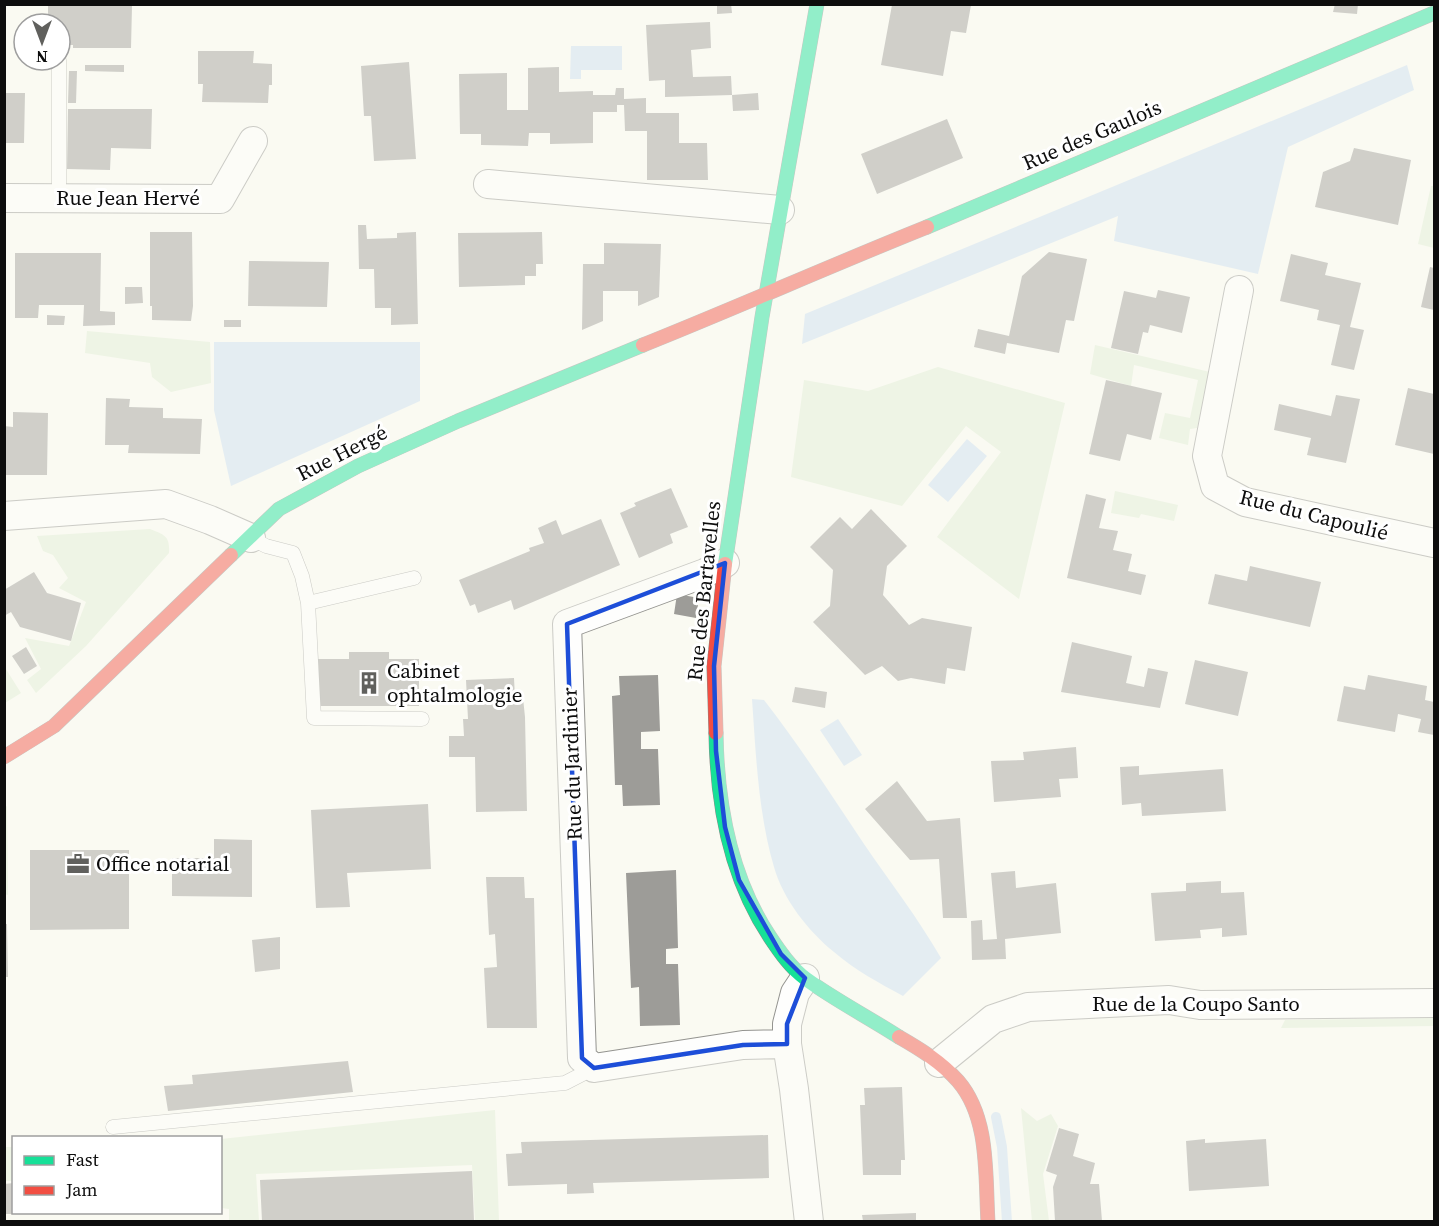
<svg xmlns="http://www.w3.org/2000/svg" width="1439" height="1226" viewBox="0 0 1439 1226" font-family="'Source Serif 4',serif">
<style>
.green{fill:#e0eed4}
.water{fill:#cbdef1}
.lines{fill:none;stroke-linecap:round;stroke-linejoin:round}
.stream{stroke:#cbdef1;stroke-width:10}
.building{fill:#9d9c98}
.lane-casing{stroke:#949490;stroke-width:15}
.street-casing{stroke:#949490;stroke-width:30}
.fast-casing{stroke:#8a8a87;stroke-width:15}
.jam-casing{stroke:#8a8a87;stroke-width:15}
.lane{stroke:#fefefd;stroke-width:14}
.street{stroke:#fefefd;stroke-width:28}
.fast{stroke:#16e098;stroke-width:14}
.jam{stroke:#f24e42;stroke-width:14}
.marked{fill:none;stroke:#1d4ed8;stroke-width:4.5;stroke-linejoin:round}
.labels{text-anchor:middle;stroke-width:6;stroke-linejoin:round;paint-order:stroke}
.street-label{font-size:21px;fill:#0d0d0d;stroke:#fff}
.poi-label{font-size:21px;fill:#0d0d0d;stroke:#fff;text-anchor:start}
</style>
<rect width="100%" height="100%" fill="#fafaf2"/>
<path class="green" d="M1431,186H1434V248L1418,244Z
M87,331L210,342L211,383L171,392L152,377L150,363L85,353Z
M1095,345L1210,372L1197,428L1190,429L1188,445L1159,438L1165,413L1190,418L1198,380L1134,365L1131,386L1090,374Z
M938,367L1065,403L1019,599L937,537L1001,452L966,426L902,506L791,477L804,380L868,391Z
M1115,491L1178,505L1174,521L1141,514L1139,518L1111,513Z
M150,529C165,535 170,536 169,553L86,646L36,693L27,680L41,669L25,638L69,646L86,602L59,588L68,578L53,555L43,551L37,536Z
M4,666L21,693L5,703H4Z
M7,806L8,895L4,894V808Z
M1434,1018V1026L1281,1028L1285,1020Z
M1021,1108L1037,1121L1051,1114L1058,1126L1043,1174L1049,1221H1032Z
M495,1110L499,1221H475L472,1165L256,1174L259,1221H229V1209L221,1208V1139Z
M5,1147H13V1181H5Z"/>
<path class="water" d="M571,46H622V70H581V79H570Z
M1407,65L1414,90L1288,147L1258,274L1114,241L1118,216L802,344L805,314Z
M214,342H420V401L231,486L214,410Z
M967,439L987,456L948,502L928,485Z
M752,699L764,700C800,746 831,795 864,844C890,882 918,918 941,958L903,996C879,983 855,970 834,952C808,931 783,899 774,867C758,812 756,755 752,699Z
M838,719L862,755L844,766L820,730Z"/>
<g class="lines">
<path class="stream" d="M996,1117L1002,1147L1007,1222"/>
</g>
<path class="building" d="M717,4H731L732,13L717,14Z
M1335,4H1358L1357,14L1333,12Z
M892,5H971L966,33L951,31L943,76L881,65Z
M48,6H132L131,48H73V45H60V24H48Z
M710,22L711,48L691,50L693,77L731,76L732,95L758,93L759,110L733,111L732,95L665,97V80L649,81L646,25Z
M198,51H254L253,63L272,64V85H269L268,103L202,102L203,84H198Z
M409,62L416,159L374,161L371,116H364L361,66Z
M85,65H124V72L85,71Z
M559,67V92L593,91V95H615L616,88H624V99L646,98V113H679V143H707L708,180H647V131H625L624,105H617V112H593V143L550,144V133H529L528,146L481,145V134H460L459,74L507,73V110H528V68Z
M69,71H77L76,103H68Z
M4,93H25L24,143H4Z
M68,109H152L151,149L111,148L110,170L67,169Z
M947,119L963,158L877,194L861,154Z
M1354,148L1411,160L1398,225L1315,207L1323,172L1350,161Z
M358,225H366L367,239L397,238V233L416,232L418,324L391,325V308H375L374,269H359Z
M150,232H192L193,306L191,321L152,320V306H150Z
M542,232L543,264H536V276H525V285L459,287L458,233Z
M604,243L661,244L659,297L638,306V291H603V321L582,330L583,264H604Z
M1049,252L1087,259L1074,321L1066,320L1059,353L1007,343L1005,354L974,347L978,329L1009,336L1022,276Z
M15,253H101L100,311L115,312V325L83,326L84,305H39L38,318H15Z
M1291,254L1328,263L1325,275L1361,283L1350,327L1364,330L1354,370L1331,365L1340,325L1317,320L1319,310L1280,301Z
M249,261L329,262L327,307L248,306Z
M1430,267L1434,268V310L1421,307Z
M125,287H142L143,303L125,304Z
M1158,290L1190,297L1182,333L1150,325L1148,333L1143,332L1138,354L1111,348L1124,291L1156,298Z
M47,315L65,316L64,325H47Z
M224,320H241V327H224Z
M1106,380L1162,393L1151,440L1127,434L1120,461L1089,454Z
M1408,388L1434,394V454L1395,445Z
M1336,395L1360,399L1346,463L1307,455L1311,438L1274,430L1279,404L1331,416Z
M106,398L130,399L129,407L163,408V418L202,419L200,454L128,453L129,445H105Z
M13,412L48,413L47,475H4V426L13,427Z
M671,488L688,527L670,534L673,543L639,558L620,513L636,506L634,503Z
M1086,494L1106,499L1099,528L1118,531L1113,550L1132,554L1128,571L1146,575L1141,595L1067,578Z
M871,509L907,546L887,566L883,595L909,625L922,618L972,627L965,671L947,668L945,684L911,678L898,681L882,666L865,675L813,622L830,606L833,570L810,547L840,517L852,529Z
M601,519L620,565L514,610L511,600L478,613L475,604L470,606L459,580L530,551L529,548L544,543L538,528L556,520L562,535Z
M1250,566L1321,582L1310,627L1208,604L1215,574L1247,581Z
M34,572L47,593L81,603L71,641L20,627L11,612L4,616V590Z
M677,594L699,598L696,618L674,614Z
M1072,642L1132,656L1126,683L1144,687L1148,668L1168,672L1160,708L1061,692Z
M26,647L37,666L24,674L12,656Z
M349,652H389V659H419V706H319L318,659H349Z
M1195,660L1248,672L1238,716L1185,704Z
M658,675L660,731L641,732V749H658L660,805L623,806L622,785H615L612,696L620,695L619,676Z
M1368,675L1427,686L1425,700L1434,702V735L1418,732L1421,719L1398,714L1395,732L1337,721L1344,686L1365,690Z
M514,678L515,698H523L525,717L527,811L476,812L475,757H449V736H464L463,719H468L466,680Z
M795,687L827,692L825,708L792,702Z
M1076,747L1078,778L1059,779L1061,797L994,802L991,761L1024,760L1023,752Z
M1139,766V775L1223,769L1226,811L1142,816L1141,803L1122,805L1120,767Z
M897,781L927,821L960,818L967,918H943L939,859L910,860L865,809Z
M428,804L431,869L347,873L350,907L316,908L311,810Z
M214,839L252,840V897L172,896V858H214Z
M30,850H129V929L30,930Z
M676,870L678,948L666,949V964H678L680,1025L640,1026L639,987L631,988L626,873Z
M1015,871L1016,888L1056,883L1061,933L1005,939L1006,959L972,960L971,921L982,920L983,940L997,939L991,873Z
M486,877H524L525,898H534L537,1028H487L484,968L497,967L495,934L489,935Z
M1221,881V893L1244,892L1247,935L1222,937V928L1200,930L1201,938L1155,941L1151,893L1186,891V883Z
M4,924H7L8,977H4Z
M280,937V969L255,972L252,940Z
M348,1061L353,1092L168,1111L164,1086L193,1084L192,1075Z
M902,1087L905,1160H901V1175H863L860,1105H865L864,1088Z
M1059,1128L1079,1134L1073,1156L1095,1163L1090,1184H1099L1102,1221H1055L1053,1187L1057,1175L1046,1171Z
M768,1135L769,1178L593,1183L594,1193L567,1194V1184L508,1186L506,1154L522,1153L521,1142Z
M1205,1139V1143L1266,1139L1269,1186L1189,1191L1186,1141Z
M472,1171L474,1221H262L260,1180Z
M14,1183V1214H4V1184Z
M916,1213V1221H863L862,1215Z"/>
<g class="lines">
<g class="lane-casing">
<path id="lane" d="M59,60V198
M251,538L266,546L293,553L302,576L308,603L414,578
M308,603L314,718L422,719
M113,1127L565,1083L594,1068"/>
</g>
<g class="street-casing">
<path id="street" d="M488,184L780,210
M4,198L220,199L253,141
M1239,290L1207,456L1215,486L1245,502L1434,543
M4,516L166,504L210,520L251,538
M725,563L705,573L567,624L582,1058L594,1068L743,1045L787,1044
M805,978L795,993L787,1024V1044L794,1089L809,1222
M939,1063L993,1019L1028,1007L1169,1000L1200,1005L1434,1003"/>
</g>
<g class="fast-casing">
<path id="fast" d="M927,227L1434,13
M231,555L279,509L358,466L458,421L643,345
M725,564L762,317L817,4
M716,733C717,805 730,877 770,937C780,952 791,968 806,979C835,1000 868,1017 899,1037"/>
</g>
<g class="jam-casing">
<path id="jam" d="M643,345C738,307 832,265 927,227
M716,733L714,666L725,564
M4,757L54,726L231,555
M899,1037C920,1049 941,1062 958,1081C990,1118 985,1176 988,1222"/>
</g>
<use href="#lane" class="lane"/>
<use href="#street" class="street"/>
<use href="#fast" class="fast"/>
<use href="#jam" class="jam"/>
</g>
<path d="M0 0H1439V1226H0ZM725,563L714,666L716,751L725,827L739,880L781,954L805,978L787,1024V1044L743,1045L594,1068L582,1058L567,624Z" fill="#fafaf2" fill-opacity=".55" fill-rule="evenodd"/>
<path class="marked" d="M725,563L714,666L716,751L725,827L739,880L781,954L805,978L787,1024V1044L743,1045L594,1068L582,1058L567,624Z"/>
<defs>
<g id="building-bare" transform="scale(1.8)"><path d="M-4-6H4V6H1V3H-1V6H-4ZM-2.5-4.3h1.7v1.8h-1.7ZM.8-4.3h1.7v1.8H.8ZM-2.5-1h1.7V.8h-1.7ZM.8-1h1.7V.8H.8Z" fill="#60605d" stroke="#fff" stroke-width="2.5" paint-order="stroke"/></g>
<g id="office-bare" transform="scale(1.8)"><path d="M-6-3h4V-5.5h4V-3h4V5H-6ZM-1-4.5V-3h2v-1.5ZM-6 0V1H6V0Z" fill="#60605d" stroke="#fff" stroke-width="2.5" paint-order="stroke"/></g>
</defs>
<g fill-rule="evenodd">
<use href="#building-bare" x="369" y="683"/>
<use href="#office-bare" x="78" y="864"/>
</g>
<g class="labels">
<g class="street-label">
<text transform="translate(1092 135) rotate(-23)" y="7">Rue des Gaulois</text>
<text x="128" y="205">Rue Jean Hervé</text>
<text transform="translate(342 453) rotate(-27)" y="7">Rue Hergé</text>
<text transform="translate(1314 515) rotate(14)" y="7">Rue du Capoulié</text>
<text transform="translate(704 591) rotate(-84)" y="7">Rue des Bartavelles</text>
<text transform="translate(572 764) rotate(-92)" y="7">Rue du Jardinier</text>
<text x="1196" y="1011">Rue de la Coupo Santo</text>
</g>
<g class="poi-label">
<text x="387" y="678">Cabinet<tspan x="387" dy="24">ophtalmologie</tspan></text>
<text x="96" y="871">Office notarial</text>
</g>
</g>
<rect width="1439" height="1226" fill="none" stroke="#0d0d0d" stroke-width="12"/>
<rect x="12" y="1136" width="210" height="78" fill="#ffffff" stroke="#9e9e9e" stroke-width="1.5"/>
<rect x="24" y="1156" width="30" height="9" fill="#16e098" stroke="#9e9e9e" stroke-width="1.5"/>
<text x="66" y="1166" font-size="18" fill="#0d0d0d">Fast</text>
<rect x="24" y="1186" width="30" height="9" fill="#f24e42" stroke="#9e9e9e" stroke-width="1.5"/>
<text x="66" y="1196" font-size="18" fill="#0d0d0d">Jam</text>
<g transform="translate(42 42) rotate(180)"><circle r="28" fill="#ffffff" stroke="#9e9e9e" stroke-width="1.5"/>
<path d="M0-4.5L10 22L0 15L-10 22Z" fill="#60605d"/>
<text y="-9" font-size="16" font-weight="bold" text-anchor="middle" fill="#0d0d0d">N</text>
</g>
</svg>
